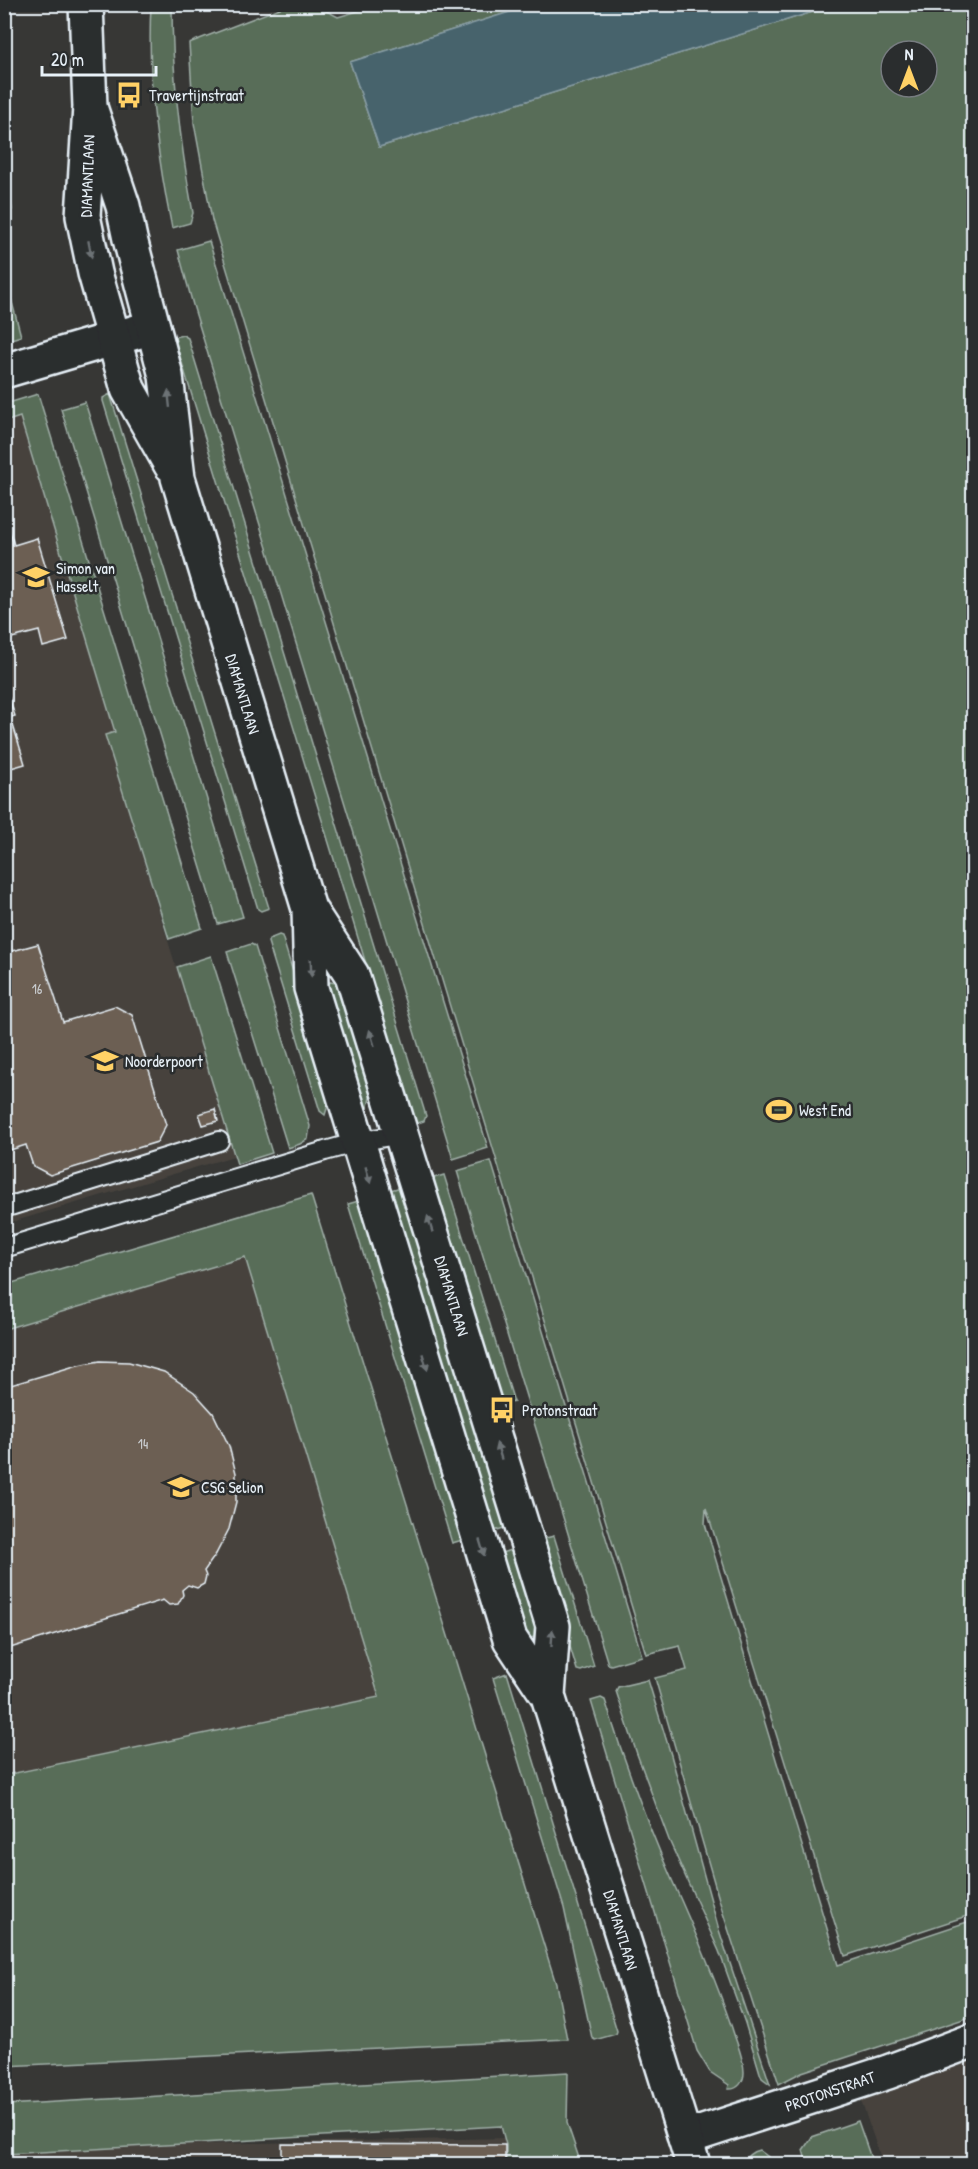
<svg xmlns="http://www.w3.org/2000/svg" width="978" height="2169" viewBox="0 0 978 2169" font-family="'Patrick Hand',sans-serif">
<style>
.built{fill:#47433e}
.green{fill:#586d59;stroke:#a0afa8;stroke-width:1.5;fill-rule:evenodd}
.water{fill:#47636c;stroke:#879ca4;stroke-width:1.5}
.building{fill:#6c5f53;stroke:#e8f1f8;stroke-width:1.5}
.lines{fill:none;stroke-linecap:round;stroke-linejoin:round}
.lane-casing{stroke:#e8f1f8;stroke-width:22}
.street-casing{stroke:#e8f1f8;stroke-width:38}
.secondary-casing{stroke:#e8f1f8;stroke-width:38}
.lane{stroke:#2a2d2e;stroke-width:18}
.street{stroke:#2a2d2e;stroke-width:33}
.secondary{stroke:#2a2d2e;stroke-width:33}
.oneway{fill:#6c7275}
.labels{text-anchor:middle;stroke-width:5;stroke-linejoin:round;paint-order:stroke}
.number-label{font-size:14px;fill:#c9cccf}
.poi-label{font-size:16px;fill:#e8f1f8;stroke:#2a2d2e;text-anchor:start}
.street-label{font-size:16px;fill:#e8f1f8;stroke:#2a2d2e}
</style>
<rect width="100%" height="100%" fill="#373735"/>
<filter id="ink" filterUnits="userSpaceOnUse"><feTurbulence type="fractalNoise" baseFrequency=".0167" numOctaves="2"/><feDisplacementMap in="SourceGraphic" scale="12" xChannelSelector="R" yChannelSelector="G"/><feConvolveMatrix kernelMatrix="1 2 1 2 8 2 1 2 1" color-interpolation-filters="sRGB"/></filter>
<g filter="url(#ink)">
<path class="built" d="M20,417L115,732L105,735L114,765L234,1156L5,1224L4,422Z
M271,1206L379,1697L5,1775V1285Z
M973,2060V2164H883L860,2098Z
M509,2138V2164H5L4,2148Z"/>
<path class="green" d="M151,5H172C172,75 180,143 193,213L190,223L172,228C157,155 147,79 151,5Z
M288,5H315L338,17L378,5H532L350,62L379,147L835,5H973V1914L845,1956L706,1508L705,1524L838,1965L973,1920V2016L802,2072L779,2084L723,1913L655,1678L687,1670L680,1646L646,1654L212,220L194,123L189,43ZM891,51H927V87H891Z
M5,154L12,210L5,212L4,154Z
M209,241L488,1148L453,1159L193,305L178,250Z
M5,276L21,336L5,341H4Z
M183,335L188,338L426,1116L424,1121L415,1124L174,337Z
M38,394L202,928L169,939L105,735L115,732L20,417L5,422V404Z
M110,394L269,908L261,911L258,909L103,401V398Z
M85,402L243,917L218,924L61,409Z
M279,935L282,936L328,1087L329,1102L325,1115L320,1111L268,942L269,939Z
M251,944L255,946L310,1126L308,1139L300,1144L288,1148L227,952Z
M211,956L272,1153L237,1164L177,967Z
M330,982L336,983L338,986L372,1090L368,1106L364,1110L327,986Z
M491,1161L642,1656L611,1665L608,1664L457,1171Z
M444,1175L514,1402L497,1407L427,1180Z
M405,1186L510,1526L488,1533L383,1192Z
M311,1195L556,1984L567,2039L5,2066V1775L379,1697L245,1257L5,1329V1285Z
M362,1200L466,1539L452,1543L348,1204Z
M554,1536L594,1666L581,1671L577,1670L538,1540Z
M517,1548L536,1631L535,1637L530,1638L527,1637L495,1555Z
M507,1673L617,2031L616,2034L595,2040L592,2038L564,1908L493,1678Z
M648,1680L671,1755L719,1930L770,2084L762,2078L760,2073L745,2023L719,1951L669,1840L637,1754L616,1691L618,1687Z
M601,1698L605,1700C624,1761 646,1821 672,1880C694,1929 715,1977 732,2028C736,2042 744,2058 744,2072C744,2082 738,2090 728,2089L729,2085L710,2072L697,2051L591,1701Z
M568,2072L567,2123L581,2164H506V2145L501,2126L5,2154V2105Z
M858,2121L873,2164H807L803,2150L812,2137Z
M759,2150L771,2159L773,2164H742C747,2157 750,2152 759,2150Z"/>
<path class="water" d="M532,5V4L835,5L379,147L350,62Z"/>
<path class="building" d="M4,512L14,545L37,538L68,640L43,647L39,631L4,640Z
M4,683L15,716L4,719Z
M4,720L7,727L13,725L25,764L4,770Z
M4,926L12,951L38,944L63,1022L115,1006L132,1015L166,1125L157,1142L50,1175L33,1166L26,1145L4,1152Z
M215,1109L218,1121L203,1125L199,1114Z
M100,1361L129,1362L164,1372L194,1392L213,1413L229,1446L236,1473V1502L229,1529L216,1554L204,1571L206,1576L204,1584L197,1588L188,1585L182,1590L183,1595L178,1604L169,1605L163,1600L4,1650V1387L78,1365Z
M282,2144L505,2145V2164H282Z"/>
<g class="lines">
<g class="lane-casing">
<path id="lane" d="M4,1208L219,1141
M4,1248L325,1151L358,1142L401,1134"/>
</g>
<g class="street-casing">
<path id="street" d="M4,371L153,327
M685,2138L888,2072L974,2040"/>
</g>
<g class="secondary-casing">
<path id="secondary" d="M86,4L90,107L83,216L95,273L128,389L171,465
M90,107L123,206L130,239L166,376L178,478L309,909L311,988L510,1639L548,1696L693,2164
M309,909L352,975L553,1626L548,1696"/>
</g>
<use href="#lane" class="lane"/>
<use href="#street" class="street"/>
<use href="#secondary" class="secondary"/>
</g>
<defs><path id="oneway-solid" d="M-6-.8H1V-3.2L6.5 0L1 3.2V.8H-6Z" transform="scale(1.5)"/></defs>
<g class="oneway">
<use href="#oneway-solid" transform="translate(90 249) rotate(79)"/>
<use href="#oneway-solid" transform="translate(169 399) rotate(-96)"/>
<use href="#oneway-solid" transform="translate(311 968) rotate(88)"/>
<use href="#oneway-solid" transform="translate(372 1038) rotate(-107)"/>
<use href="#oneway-solid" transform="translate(368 1175) rotate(74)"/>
<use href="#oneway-solid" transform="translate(430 1224) rotate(-107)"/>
<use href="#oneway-solid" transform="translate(425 1362) rotate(73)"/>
<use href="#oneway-solid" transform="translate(499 1451) rotate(-107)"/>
<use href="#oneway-solid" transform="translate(482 1548) rotate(73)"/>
<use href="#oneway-solid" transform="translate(552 1638) rotate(-86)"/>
</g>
</g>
<defs>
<g id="bus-bare" transform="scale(2.07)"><path d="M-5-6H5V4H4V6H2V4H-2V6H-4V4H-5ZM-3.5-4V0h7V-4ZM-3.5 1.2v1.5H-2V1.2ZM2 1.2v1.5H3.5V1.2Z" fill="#ffd166" stroke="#2a2d2e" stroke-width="2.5" paint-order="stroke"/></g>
<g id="university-bare" transform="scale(2.07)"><path d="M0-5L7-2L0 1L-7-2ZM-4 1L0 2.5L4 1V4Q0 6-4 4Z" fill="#ffd166" stroke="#2a2d2e" stroke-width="2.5" paint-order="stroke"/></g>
<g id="stadium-bare" transform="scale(2.07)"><path d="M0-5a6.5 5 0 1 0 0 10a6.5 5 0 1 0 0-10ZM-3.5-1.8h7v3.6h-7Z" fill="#ffd166" stroke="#2a2d2e" stroke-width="2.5" paint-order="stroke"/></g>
</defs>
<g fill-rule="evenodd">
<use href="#bus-bare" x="129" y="95"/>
<use href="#university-bare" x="36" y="577"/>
<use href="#university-bare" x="105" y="1061"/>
<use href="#stadium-bare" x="779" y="1110"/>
<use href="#bus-bare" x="502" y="1410"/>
<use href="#university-bare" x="181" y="1487"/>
</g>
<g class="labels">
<g class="number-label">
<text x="37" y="994">16</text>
<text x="143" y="1449">14</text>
</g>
<g class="poi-label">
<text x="149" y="101">Travertijnstraat</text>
<text x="56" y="574">Simon van<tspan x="56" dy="18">Hasselt</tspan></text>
<text x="125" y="1067">Noorderpoort</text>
<text x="799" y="1116">West End</text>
<text x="522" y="1416">Protonstraat</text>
<text x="201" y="1493">CSG Selion</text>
</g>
<g class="street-label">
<text transform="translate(87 176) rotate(-88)" y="6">DIAMANTLAAN</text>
<text transform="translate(243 694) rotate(73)" y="6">DIAMANTLAAN</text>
<text transform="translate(452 1296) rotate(73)" y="6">DIAMANTLAAN</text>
<text transform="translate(621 1930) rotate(73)" y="6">DIAMANTLAAN</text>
<text transform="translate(830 2091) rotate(-19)" y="6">PROTONSTRAAT</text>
</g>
</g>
<rect width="978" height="2169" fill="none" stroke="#2a2d2e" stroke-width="24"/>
<rect x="12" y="12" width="954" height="2145" fill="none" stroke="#e8f1f8" stroke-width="2" filter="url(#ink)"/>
<g transform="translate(909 69)"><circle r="28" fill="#2a2d2e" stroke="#767b7f" stroke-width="1.5"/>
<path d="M0-4.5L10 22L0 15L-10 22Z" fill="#ffd166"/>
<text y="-9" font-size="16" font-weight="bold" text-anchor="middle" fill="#e8f1f8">N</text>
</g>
<path d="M42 66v9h114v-9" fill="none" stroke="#e8f1f8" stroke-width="3"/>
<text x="51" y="66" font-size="18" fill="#e8f1f8" stroke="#2a2d2e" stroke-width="4.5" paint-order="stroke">20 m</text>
</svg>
